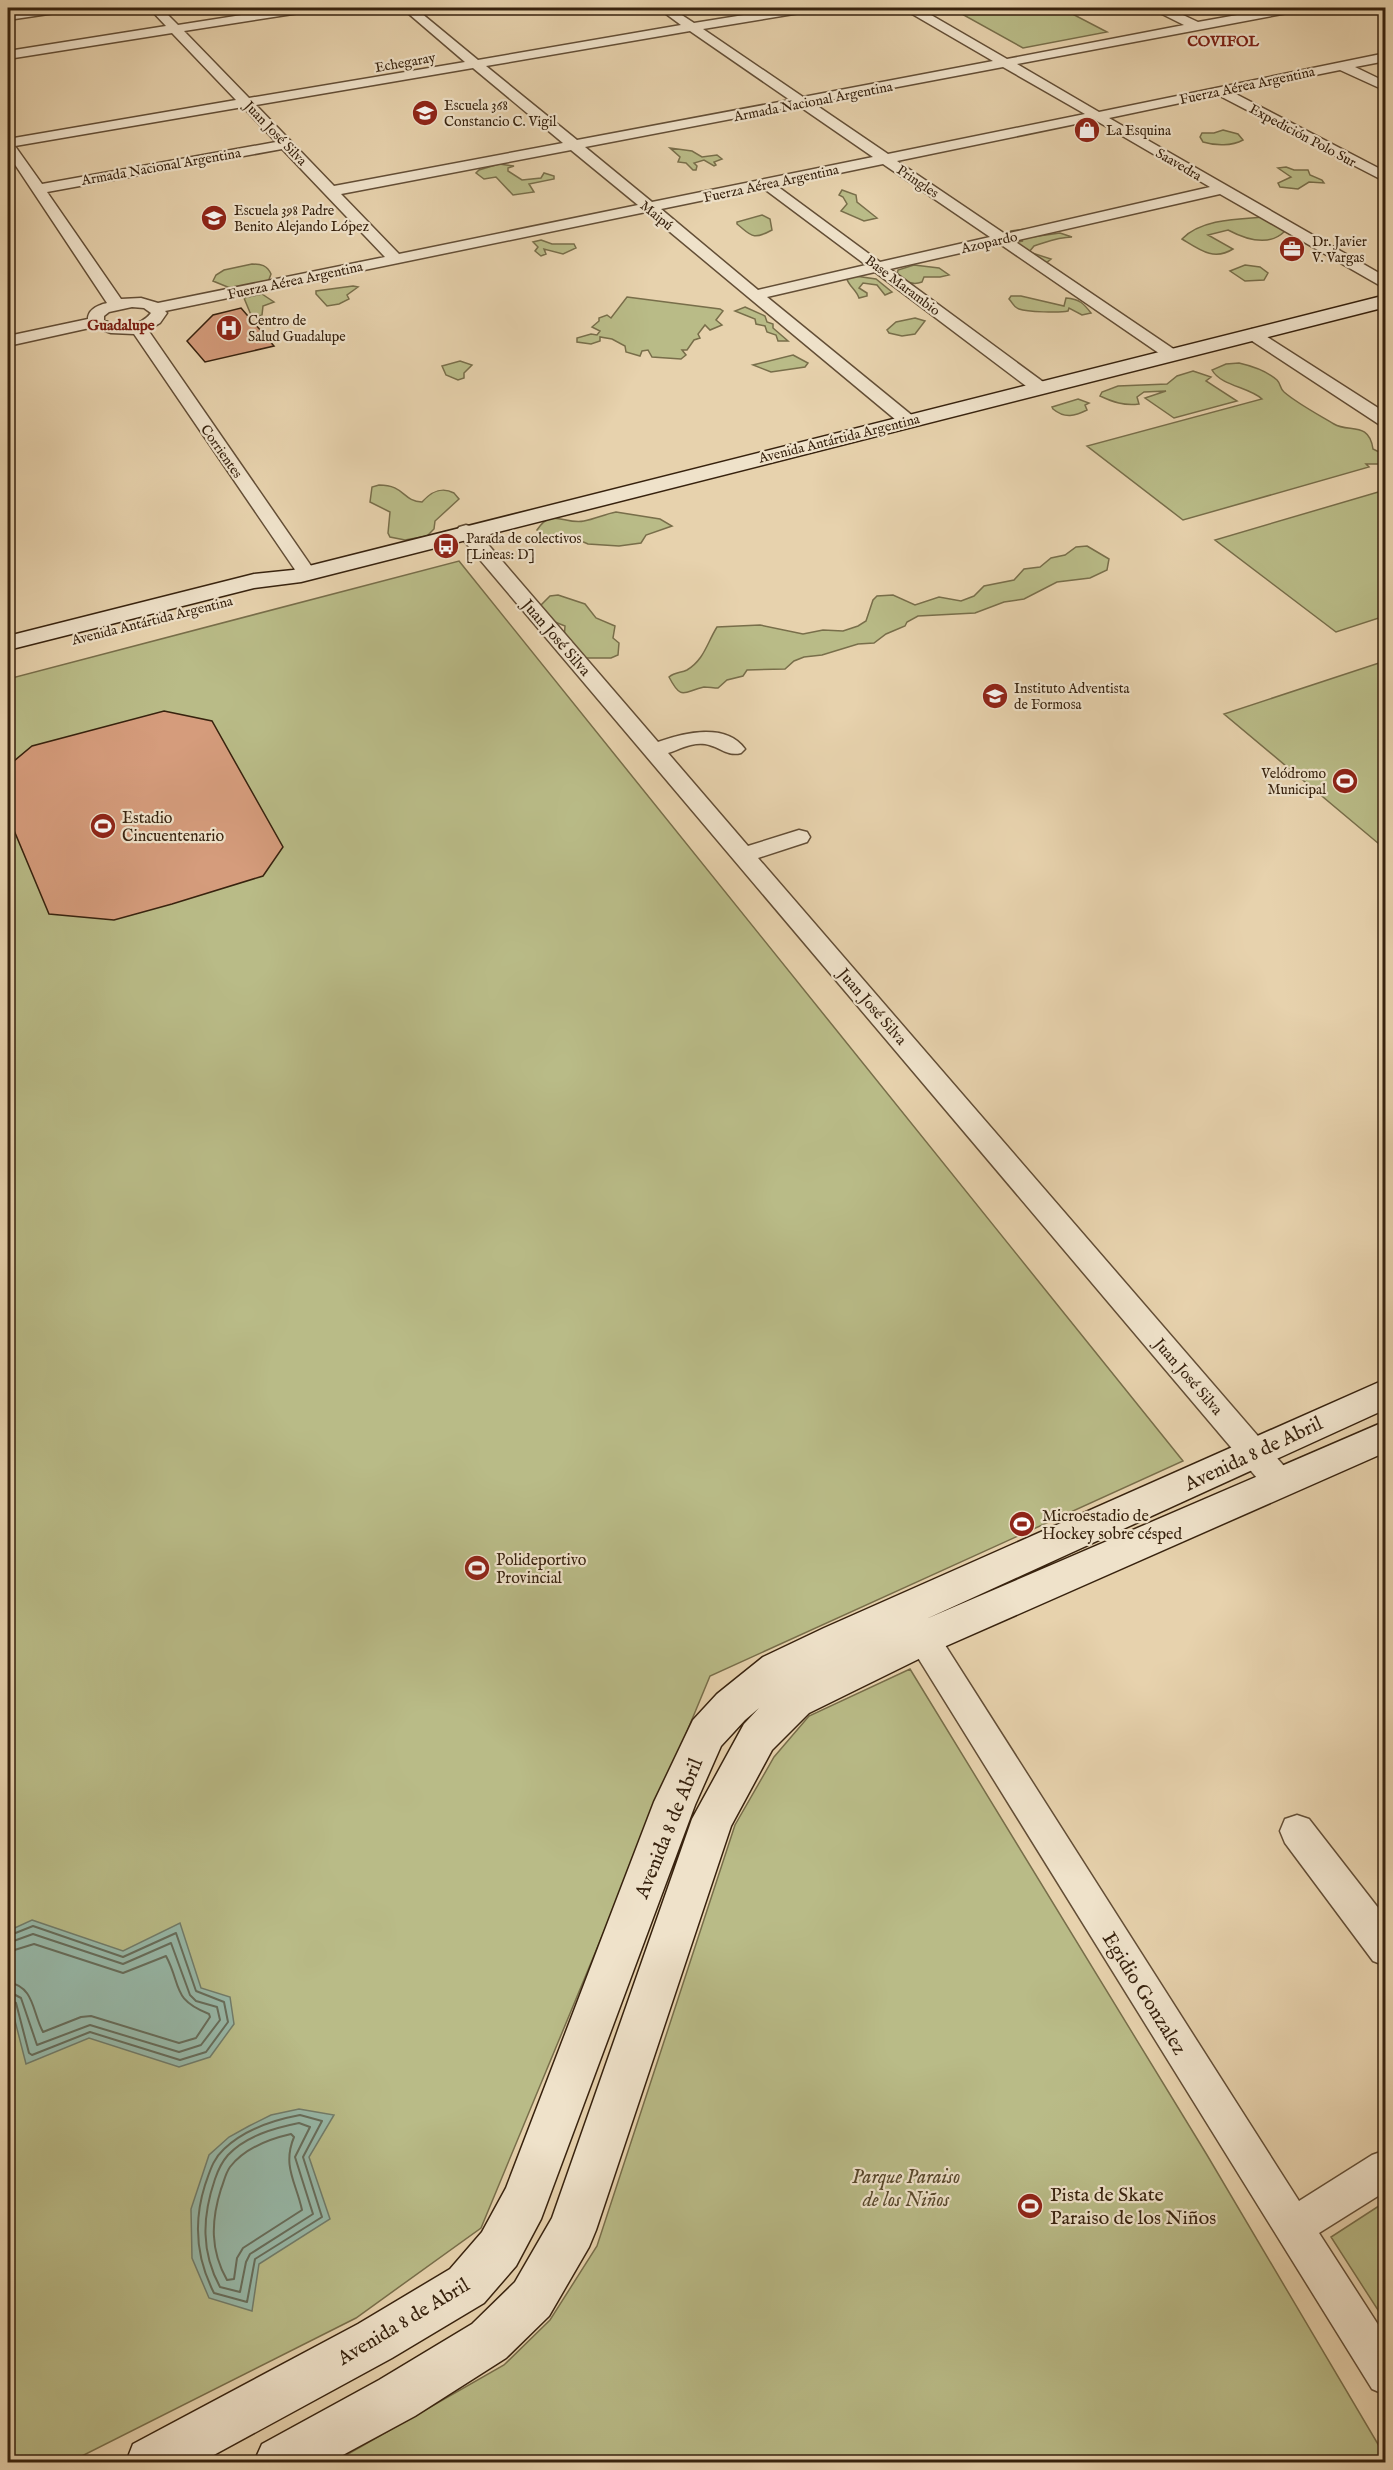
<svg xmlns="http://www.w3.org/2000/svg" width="1393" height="2470" viewBox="0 0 1393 2470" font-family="'IM FELL English',serif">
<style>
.green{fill:#b9bb87;stroke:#786e4a;stroke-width:1.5}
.water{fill:#97b8a8;stroke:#717c6a;stroke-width:1.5}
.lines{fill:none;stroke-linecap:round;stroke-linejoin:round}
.shore{stroke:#676d5b;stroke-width:2}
.building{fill:#d59c7c;stroke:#37220e;stroke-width:1.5}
.minor-casing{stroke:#634e36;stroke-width:3}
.secondary-casing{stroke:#37220e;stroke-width:3}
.minor{fill:#efe2ca;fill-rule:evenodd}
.secondary{fill:#efe2ca;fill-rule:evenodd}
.labels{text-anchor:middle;stroke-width:4.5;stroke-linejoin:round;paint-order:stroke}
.far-street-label{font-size:14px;fill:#37220e;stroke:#efe2ca}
.far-poi-label{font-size:14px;fill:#37220e;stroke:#efe2ca;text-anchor:start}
.far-neighbourhood-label{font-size:15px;font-weight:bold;fill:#7a1f14;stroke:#efe2ca}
.street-label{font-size:16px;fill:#37220e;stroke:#efe2ca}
.poi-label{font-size:16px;fill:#37220e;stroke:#efe2ca;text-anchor:start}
.near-street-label{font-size:20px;fill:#37220e;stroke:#efe2ca}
.near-park-label{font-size:20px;font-style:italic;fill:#58482c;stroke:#efe2ca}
.near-poi-label{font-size:20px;fill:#37220e;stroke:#efe2ca;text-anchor:start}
</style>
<rect width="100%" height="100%" fill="#e7d2ad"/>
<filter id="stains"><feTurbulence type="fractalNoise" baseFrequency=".00333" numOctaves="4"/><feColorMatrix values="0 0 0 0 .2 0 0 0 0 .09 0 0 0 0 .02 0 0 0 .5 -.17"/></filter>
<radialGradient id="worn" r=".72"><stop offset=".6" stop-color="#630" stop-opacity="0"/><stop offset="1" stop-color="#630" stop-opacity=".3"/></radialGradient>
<path class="green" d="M951,8H1061L1107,32L1023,48Z
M1223,130L1238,134L1243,140C1232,146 1216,146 1203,142L1200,137L1202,133H1214Z
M670,148L692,151L702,157L717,155L722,159L714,162L716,165L714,166L704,160L694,163L697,166L696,170H693L686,163L678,162L680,157Z
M499,164L514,166L508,168V171L522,180L541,178L544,173L554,176V179L529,184L534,192L513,195L496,177L484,179L476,173L479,170Z
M1286,167L1294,170H1308L1310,175L1322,180L1324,183L1309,182L1298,189L1280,187L1278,183L1291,177L1278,168Z
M842,190L856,195L857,202L877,218L864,221L841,211L847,204L843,197L839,195Z
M762,215L770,219L772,230C752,241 751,235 737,224V222Z
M1264,217L1282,227L1284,232C1268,247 1245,239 1228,230L1208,235L1233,249C1214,261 1200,250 1182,239C1201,219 1238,219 1264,217Z
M1026,229L1032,230L1031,237L1060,233L1072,237C1058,237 1047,242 1034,246L1029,252L1051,259L1046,263L1013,243L1023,241L1012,238L1011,231Z
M541,240L552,244H574L576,248L563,254L544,249L546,254L541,256L535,251L538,247L533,242Z
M252,264C261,264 267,265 271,274L268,282L230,288L213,281L216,275L224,270Z
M914,265L939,268L949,275L940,277H924L922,282C912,286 905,281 897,276L898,270Z
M1245,265L1260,267L1268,273L1264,280L1245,281L1230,271Z
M855,276L876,279L892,292L885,295L877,285L863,283L859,288L867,293V296L859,298C856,289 849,287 846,277Z
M353,286L358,287L347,295L349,299L339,304L327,306L316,294V291Z
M262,294L274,302L263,306L262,315L257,317L251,315L244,298Z
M1011,296H1021L1064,306L1066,298C1080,299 1084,304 1091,313L1082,315L1069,308L1068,311C1060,313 1027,312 1019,309C1013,307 1013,303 1009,299Z
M627,297L720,309L723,311L716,320L722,325L710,330L705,325L698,334L700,338L694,340L687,350H682L686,355L681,359L652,357L648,350L642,351L640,356L626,352L625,346L612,339L600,337V341L591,344L577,342V338L591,334L597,335L600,331L592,327L599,321V318L607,315L611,318Z
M745,307L765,316L767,322L773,324V328L788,341H778L776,335L767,332L765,326L756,324L755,319L735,311Z
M915,318L925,321L915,334L902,336L889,333L887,330L896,322Z
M793,355L808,363L805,367L771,372L753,365Z
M460,361L472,365L464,373V378L458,380L446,375L442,366Z
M1239,363C1252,366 1268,372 1277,380C1281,384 1280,389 1284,392C1298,404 1319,415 1334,424C1349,433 1369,421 1373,449L1385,455L1382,464H1366L1369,467L1183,520L1087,446L1262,399C1249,387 1221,386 1212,370L1226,364Z
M1193,371L1211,377L1206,381L1237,401L1174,418L1145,398L1166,391L1144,392L1137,397L1139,404C1124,406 1113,402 1100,396L1102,392L1118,386L1167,384L1177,376Z
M1078,399L1089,403L1085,405L1087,410C1075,416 1065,419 1053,409L1052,407Z
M379,485C405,485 402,501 422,502C431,492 441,486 454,493L459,499L435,521L434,529L427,536L405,540L390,537L388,533L390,512L370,502L372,487Z
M1385,490V616L1336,632L1215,540Z
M616,512L660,519L672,526L646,535L641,543L619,546L588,544L572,537L558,540L542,538L537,530C552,507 564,525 584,521C595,519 605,514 616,512Z
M1087,546L1109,559L1107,570L1090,578L1057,582L1024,599L1004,602L975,613L918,616L907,622L905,626L886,634L874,643L858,644L822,655L804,657L794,661L785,669L747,670L743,676L727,680L718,688C714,688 708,687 704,687C684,691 682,702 669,677C675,672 681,673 687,670C704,660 707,643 717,627L760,625L803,634L823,630L843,631L858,626L866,621L873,600L877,596L893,595L915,605L939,597L961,601L974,596L984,586L1014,580L1024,569L1040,567L1051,558L1065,555L1076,547Z
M459,561L1183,1461L710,1676L481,2228L356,2318L70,2462H8V679Z
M558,595L585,604L596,618L615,626L613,638L619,643L618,655L611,658H586L564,639L565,626L555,622L539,607L550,596Z
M1385,661H1386L1385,849L1224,714Z
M910,1669L1207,2155L1385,2456V2462H334L504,2365L550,2320L597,2246L735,1825L774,1757L809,1716Z
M1385,2202V2321L1331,2237Z"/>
<path class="water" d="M32,1920L123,1951L180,1923L201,1988L230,1997L234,2024L210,2057L179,2067L89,2038L26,2064L11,2005L8,2003V1931Z
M299,2109L334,2115L309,2157L330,2219L259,2264L252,2311L209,2298L192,2258L191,2209L209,2155L229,2137L249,2126L271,2115Z"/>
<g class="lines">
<path class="shore" d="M8,1936L33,1926L123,1957L176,1933L196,1991L224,2002L228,2022L206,2052L180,2060L90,2032L32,2055L29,2053L16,2003L8,1999
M8,1943L33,1934L123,1964L171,1943L190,1995L196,2001L217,2007L220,2020L201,2045L179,2052L90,2025L37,2045L21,1998L8,1991
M8,1952L34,1944L123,1973L166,1956C182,1986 171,1999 209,2014L210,2017L196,2038L179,2043L91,2016L81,2017L43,2032C32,2012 35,1987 8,1982
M300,2115L322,2121L303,2157L322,2217L255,2259L247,2302L214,2293C196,2258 193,2223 205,2185C210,2171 213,2159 224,2149C245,2129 273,2120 300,2115Z
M299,2123L310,2127L295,2157L313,2214L250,2254L246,2262L240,2292L220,2287C201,2252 202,2217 215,2179C218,2170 221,2163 228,2155C246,2136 274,2128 299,2123Z
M291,2134L294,2137C282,2166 296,2182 302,2210L243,2248L237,2258L234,2279L227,2280C210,2250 211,2221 221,2189C224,2182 225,2174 230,2167C244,2149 269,2139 291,2134Z"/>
</g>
<path class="building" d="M241,308L274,346L205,362L187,341L213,315Z
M164,711L212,721L283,847L263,876L172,904L114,920L49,914L8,816V766L32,746Z"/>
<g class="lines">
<g class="minor-casing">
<path id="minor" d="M41,8H68L62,12L8,20V12Z
M149,8H161L178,25L286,8H312L306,12L184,31L249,98L465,62L402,8H415L478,60L681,25L658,8H671L694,23L787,8H812L806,12L703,29L803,97L993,61L907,11L905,8H919L1007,59L1184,25L1156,11L1154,8H1168L1198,22L1276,8H1299L1293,12L1017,64L1099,112L1386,53V61L1355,67L1386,82V91L1340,70L1232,92L1386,172V182L1218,95L1109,118L1386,277V289L1220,194L1014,241L1178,352L1180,355L1172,360L1166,358L1000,244L890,269L1046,384L1048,388L1046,392H1034L875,272L767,297L914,417L917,421L914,425H902L646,212L165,311L167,313L160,323L148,330L316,573L314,577H300L134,334L111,333L94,327L8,346V336L88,319C88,309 99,305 107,303L8,154V139L236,100L172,33L8,59V51L166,26ZM690,31L790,100L577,140L486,66ZM1003,67L1085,114L888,154L813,103ZM473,68L563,143L334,186L256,105ZM799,106L873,157L652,202L585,147ZM243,107L276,142L42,184L15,146ZM1095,120L1210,187L1005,234L897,161ZM282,149L385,257L158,303L141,298L121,299L47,192ZM571,150L638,205L399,254L341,194ZM883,164L990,237L880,262L777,186ZM763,188L866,265L758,290L661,209ZM132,307L144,308L151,313C140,327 119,329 104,320V316L109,312Z
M1252,329L1258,331L1386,413V426L1380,425L1246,337L1244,334Z
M466,525L473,527L658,742C683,733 726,722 745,749L741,753C727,757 719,746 705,744C692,742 680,749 668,753L748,846L799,830L807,832L810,837L807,842L758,858L1290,1473L1294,1482L1290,1491L1279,1495L1268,1491L459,535L457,531L459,527Z
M913,1608L924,1612L1299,2201L1372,2155L1386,2150V2191L1319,2233L1386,2337V2395L1372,2389L902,1632L897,1622L902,1612Z
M1297,1815L1309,1819L1386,1918V1966L1373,1961L1285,1843L1280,1831L1285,1819Z"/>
</g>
<g class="secondary-casing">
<path id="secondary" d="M1386,295V307L301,582L254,588L8,650V636L254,574L293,570Z
M1386,1379V1409L926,1619L1386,1421V1452L937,1650L809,1713L772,1750L731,1826L596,2230L589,2247L549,2316L506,2358L415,2416L330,2462H254L262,2444L379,2380L472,2324L515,2282L552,2218L692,1819L744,1724L759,1708L745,1720L721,1746L695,1805L541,2219L516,2266L484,2303L392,2358L201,2462H126L133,2444L358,2324L450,2269L482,2232L506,2188L654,1802L693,1720L717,1694L763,1657L824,1628Z"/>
</g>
<use href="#minor" class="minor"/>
<use href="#secondary" class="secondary"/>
</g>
<defs>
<g id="school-disc" transform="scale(1.35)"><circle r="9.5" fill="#8f2418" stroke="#efe2ca"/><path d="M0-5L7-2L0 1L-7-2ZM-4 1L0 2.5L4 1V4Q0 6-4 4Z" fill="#fff"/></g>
<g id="shop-disc" transform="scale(1.35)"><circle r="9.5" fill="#8f2418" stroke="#efe2ca"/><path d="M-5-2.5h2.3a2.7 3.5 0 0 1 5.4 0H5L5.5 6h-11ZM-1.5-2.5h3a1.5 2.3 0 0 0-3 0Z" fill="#fff"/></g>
<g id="office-disc" transform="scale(1.35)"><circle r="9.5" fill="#8f2418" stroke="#efe2ca"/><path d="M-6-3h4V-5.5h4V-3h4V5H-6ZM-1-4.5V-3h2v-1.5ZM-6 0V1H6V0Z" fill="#fff"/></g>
<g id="hospital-disc" transform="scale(1.35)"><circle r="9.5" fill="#8f2418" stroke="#efe2ca"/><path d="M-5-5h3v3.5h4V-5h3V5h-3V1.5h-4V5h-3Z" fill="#fff"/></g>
<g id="bus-disc" transform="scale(1.35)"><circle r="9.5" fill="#8f2418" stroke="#efe2ca"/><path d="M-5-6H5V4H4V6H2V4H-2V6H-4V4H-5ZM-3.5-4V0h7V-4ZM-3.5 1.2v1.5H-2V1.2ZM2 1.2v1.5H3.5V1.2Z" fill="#fff"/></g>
<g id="stadium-disc" transform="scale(1.35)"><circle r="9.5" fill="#8f2418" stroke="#efe2ca"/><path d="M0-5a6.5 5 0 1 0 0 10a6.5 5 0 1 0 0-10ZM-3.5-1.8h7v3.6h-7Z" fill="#fff"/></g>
</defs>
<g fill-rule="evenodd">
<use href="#school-disc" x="425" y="113"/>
<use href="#shop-disc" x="1087" y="130"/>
<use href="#school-disc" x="214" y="218"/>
<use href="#office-disc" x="1292" y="249"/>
<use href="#hospital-disc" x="229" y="328"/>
<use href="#bus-disc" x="446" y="546"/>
<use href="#school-disc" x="995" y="696"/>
<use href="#stadium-disc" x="1345" y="781"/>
<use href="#stadium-disc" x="103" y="826"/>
<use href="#stadium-disc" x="1022" y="1524"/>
<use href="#stadium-disc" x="477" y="1568"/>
<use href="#stadium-disc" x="1030" y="2206"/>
</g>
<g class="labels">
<g class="far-street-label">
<text transform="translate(405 62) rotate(-10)" y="5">Echegaray</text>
<text transform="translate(1247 85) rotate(-12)" y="5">Fuerza Aérea Argentina</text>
<text transform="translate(813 101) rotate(-11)" y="5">Armada Nacional Argentina</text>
<text transform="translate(276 133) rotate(46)" y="5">Juan José Silva</text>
<text transform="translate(1303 135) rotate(28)" y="5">Expedición Polo Sur</text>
<text transform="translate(1179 164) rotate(30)" y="5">Saavedra</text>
<text transform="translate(161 166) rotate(-10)" y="5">Armada Nacional Argentina</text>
<text transform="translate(918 181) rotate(34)" y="5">Pringles</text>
<text transform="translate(771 183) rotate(-12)" y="5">Fuerza Aérea Argentina</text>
<text transform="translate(657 215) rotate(39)" y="5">Maipú</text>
<text transform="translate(989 242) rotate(-13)" y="5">Azopardo</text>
<text transform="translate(295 280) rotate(-12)" y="5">Fuerza Aérea Argentina</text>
<text transform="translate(903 285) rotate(37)" y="5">Base Marambio</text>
<text transform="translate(839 438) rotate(-14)" y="5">Avenida Antártida Argentina</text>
<text transform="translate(222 451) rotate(55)" y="5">Corrientes</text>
<text transform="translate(152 620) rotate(-14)" y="5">Avenida Antártida Argentina</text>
</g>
<g class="far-poi-label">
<text x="444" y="110">Escuela 368<tspan x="444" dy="16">Constancio C. Vigil</tspan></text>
<text x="1106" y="135">La Esquina</text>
<text x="234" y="215">Escuela 398 Padre<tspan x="234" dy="16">Benito Alejando López</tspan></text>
<text x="1312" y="246">Dr. Javier<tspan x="1312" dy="16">V. Vargas</tspan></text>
<text x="248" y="325">Centro de<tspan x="248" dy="16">Salud Guadalupe</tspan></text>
<text x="466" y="543">Parada de colectivos<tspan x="466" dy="16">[Lineas: D]</tspan></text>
<text x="1014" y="693">Instituto Adventista<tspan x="1014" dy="16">de Formosa</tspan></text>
<text x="1326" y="778" text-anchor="end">Velódromo<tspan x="1326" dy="16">Municipal</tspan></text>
</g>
<g class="far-neighbourhood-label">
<text x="1223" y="46">COVIFOL</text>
<text x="121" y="330">Guadalupe</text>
</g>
<g class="street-label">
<text transform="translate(557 637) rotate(49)" y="6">Juan José Silva</text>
<text transform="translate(873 1006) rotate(49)" y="6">Juan José Silva</text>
<text transform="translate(1189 1376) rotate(49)" y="6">Juan José Silva</text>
</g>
<g class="poi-label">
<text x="122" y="823">Estadio<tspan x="122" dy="18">Cincuentenario</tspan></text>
<text x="1042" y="1521">Microestadio de<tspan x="1042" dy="18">Hockey sobre césped</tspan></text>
<text x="496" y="1565">Polideportivo<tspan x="496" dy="18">Provincial</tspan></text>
</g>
<g class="near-street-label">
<text transform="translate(1253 1453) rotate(-25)" y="7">Avenida 8 de Abril</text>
<text transform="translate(668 1828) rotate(-68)" y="7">Avenida 8 de Abril</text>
<text transform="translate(1145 1993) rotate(58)" y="7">Egidio Gonzalez</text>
<text transform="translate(403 2321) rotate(-31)" y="7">Avenida 8 de Abril</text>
</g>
<g class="near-park-label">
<text x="906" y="2183">Parque Paraiso<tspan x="906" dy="23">de los Niños</tspan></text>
</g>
<g class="near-poi-label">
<text x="1050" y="2201">Pista de Skate<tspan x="1050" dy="23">Paraiso de los Niños</tspan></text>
</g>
</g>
<rect width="1393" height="2470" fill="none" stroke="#e7d2ad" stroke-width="30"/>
<rect x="9" y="9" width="1375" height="2452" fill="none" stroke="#37220e" stroke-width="3"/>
<rect x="15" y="15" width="1363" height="2440" fill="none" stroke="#37220e" stroke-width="1.5"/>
<rect width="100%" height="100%" filter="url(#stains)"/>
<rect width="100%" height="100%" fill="url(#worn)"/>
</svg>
